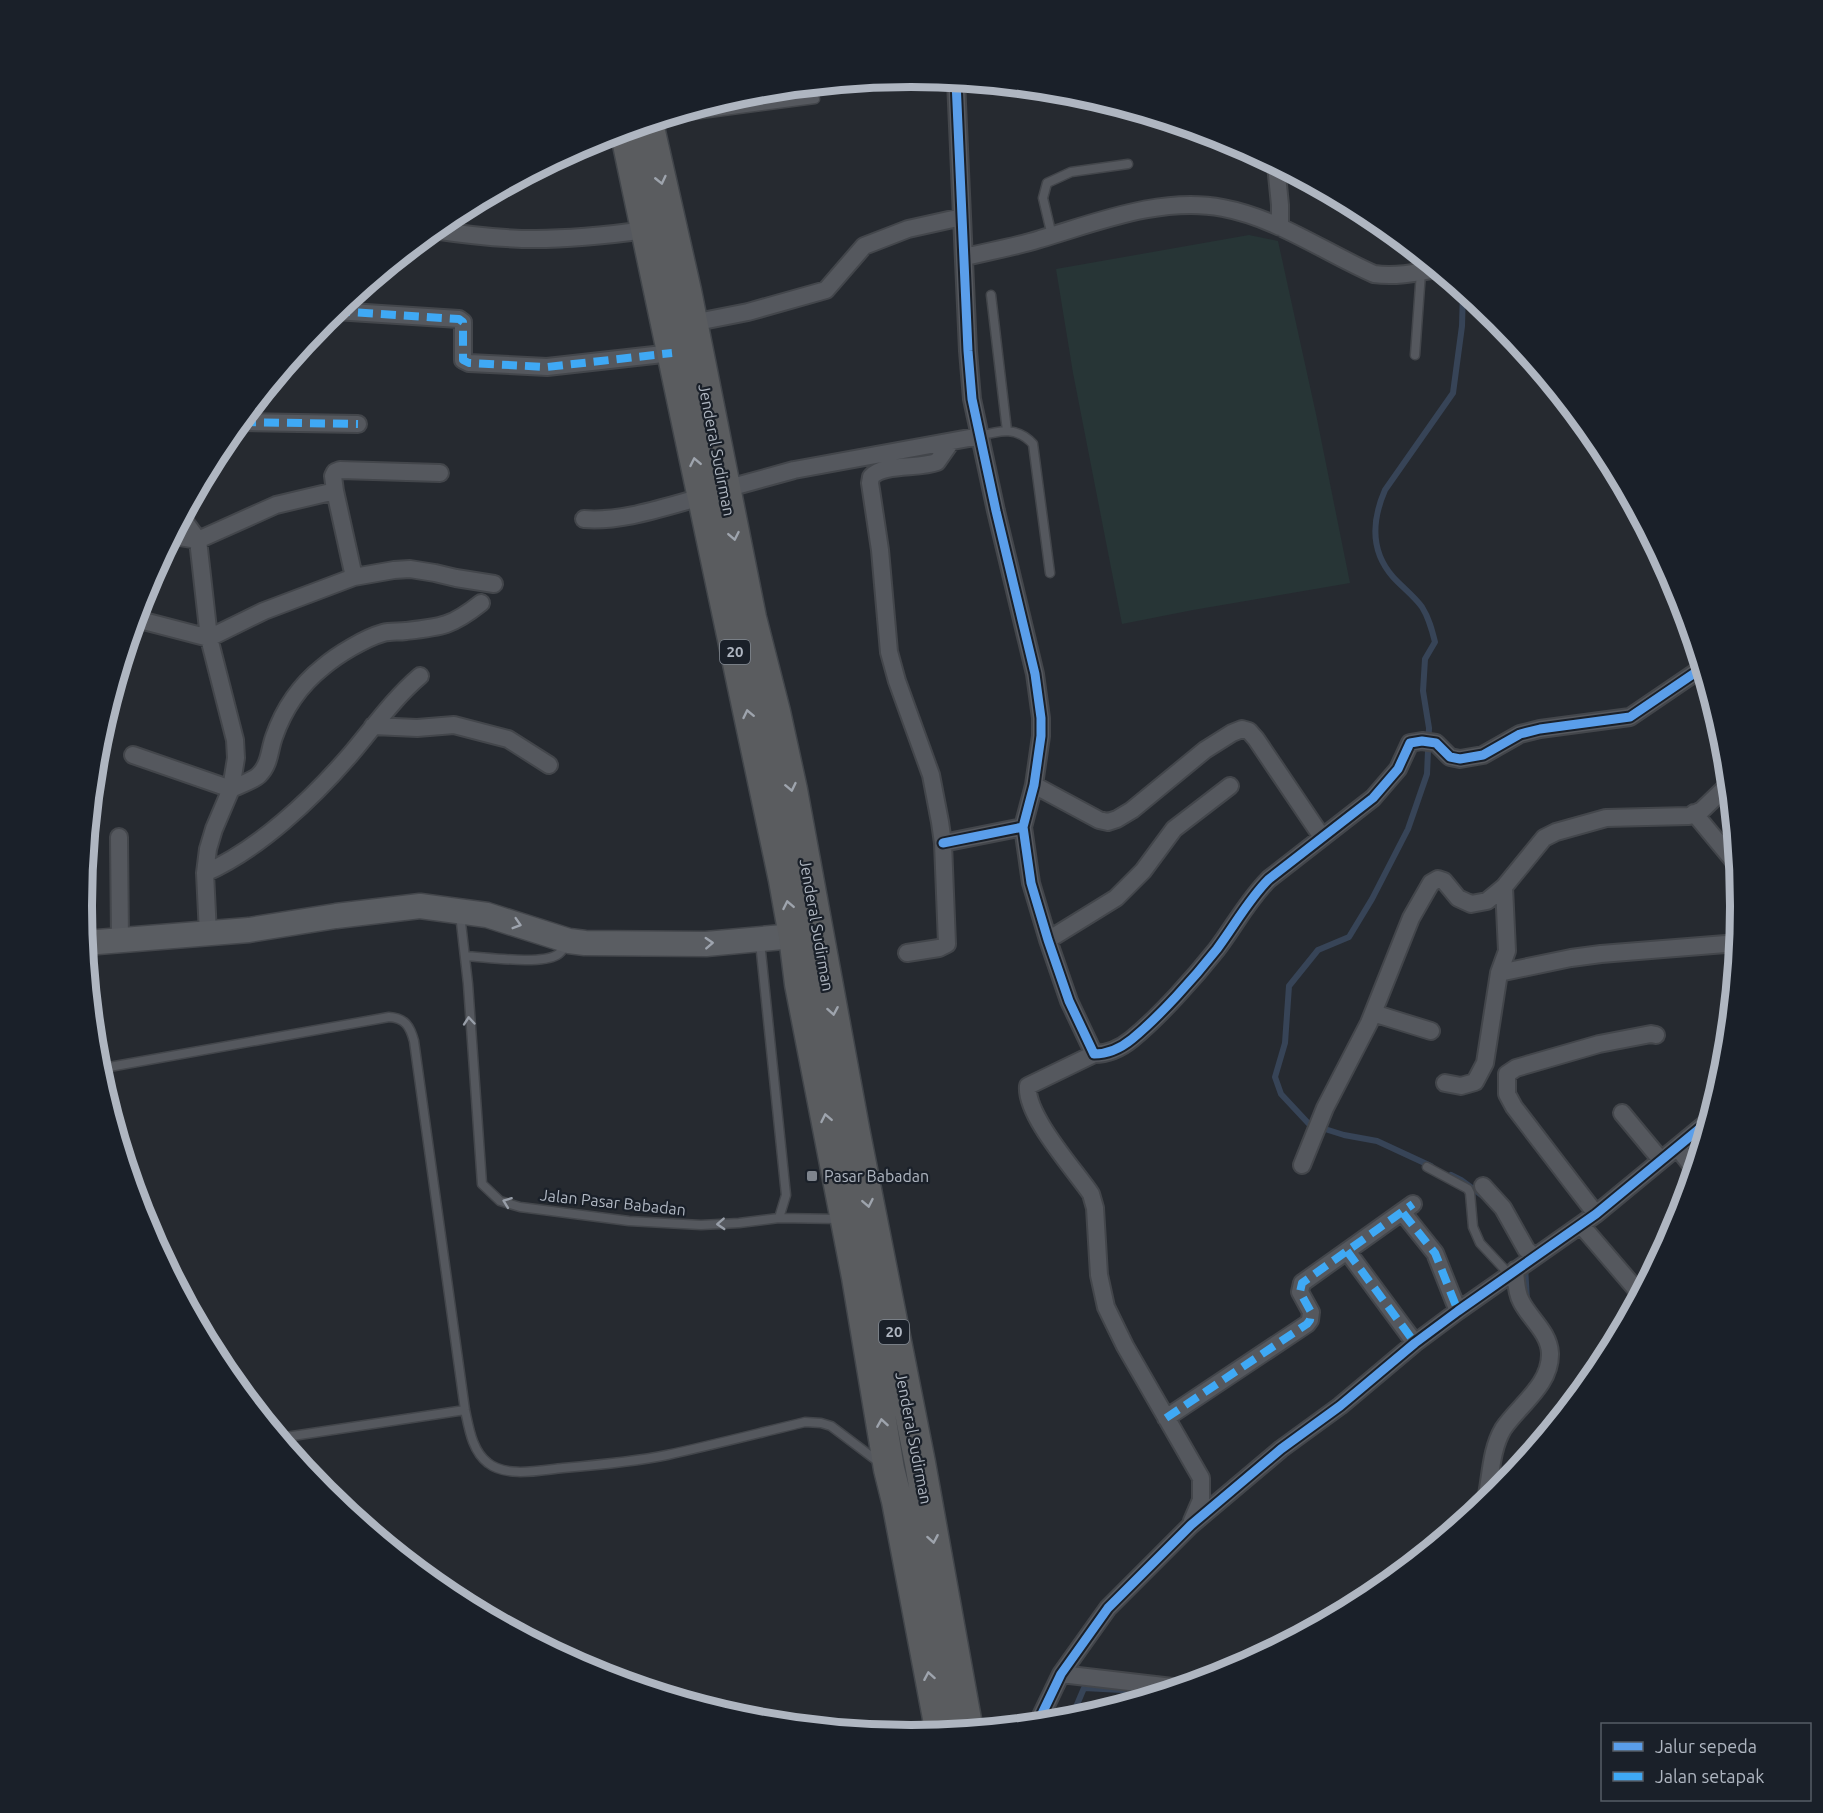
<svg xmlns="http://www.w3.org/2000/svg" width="1823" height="1813" viewBox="0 0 1823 1813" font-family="Ubuntu,sans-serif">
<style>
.green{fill:#273536}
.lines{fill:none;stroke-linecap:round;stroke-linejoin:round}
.stream{stroke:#374457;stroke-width:6}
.lane-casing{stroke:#43464b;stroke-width:11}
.street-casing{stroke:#43464b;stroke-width:20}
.secondary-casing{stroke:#43464b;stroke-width:27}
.highway-casing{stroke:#42464b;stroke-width:33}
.lane{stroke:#55585e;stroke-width:8}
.street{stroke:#55585e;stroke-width:16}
.secondary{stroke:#5a5d62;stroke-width:24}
.highway{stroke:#5a5c5f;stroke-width:30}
.quiet{stroke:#3fa9f5;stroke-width:8;stroke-dasharray:15 8;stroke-linecap:butt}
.cycleway-casing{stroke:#1a2029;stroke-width:13}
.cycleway{stroke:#5a9eea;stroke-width:9}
.oneway{stroke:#9ea4ad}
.oneway2{stroke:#9ea4ae}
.oneway3{stroke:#989ea8}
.poi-dot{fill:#7f858e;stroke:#1a2029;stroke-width:2}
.labels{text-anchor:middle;stroke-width:4.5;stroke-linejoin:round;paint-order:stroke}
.shield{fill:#1a2029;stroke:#828993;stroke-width:1.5}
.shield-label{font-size:15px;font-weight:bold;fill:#afb6c1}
.street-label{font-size:16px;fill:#afb6c1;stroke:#1a2029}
.poi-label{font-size:16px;fill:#afb6c1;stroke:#1a2029;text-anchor:start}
.rim{fill:none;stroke:#afb6c1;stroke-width:8}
</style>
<rect width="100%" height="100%" fill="#262a30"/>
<path class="green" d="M1249,235L1278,241L1316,414L1350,583L1193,610L1122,624L1073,373L1056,269Z"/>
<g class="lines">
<path class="stream" d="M1431,1166L1377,1141L1344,1135L1309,1124L1281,1094L1275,1077L1285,1043L1289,986L1318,950L1349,937L1372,899L1408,829L1427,774L1429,728L1423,691L1425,659L1435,642C1432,630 1429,618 1422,607C1414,596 1402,587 1393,577C1370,551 1372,520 1385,490L1453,393L1462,326L1463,290
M1451,1175L1461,1180L1487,1199
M1525,1266L1527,1300
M1070,1721L1084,1688L1141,1691"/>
<g class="lane-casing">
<path id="lane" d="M663,119L815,99
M1052,236L1043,198L1047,183L1071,172L1128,164
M991,295L1007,431
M1415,355L1421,272
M980,436C1001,430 1018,427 1033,444L1050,573
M460,914L468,984L482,1184L500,1201L520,1207L629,1221L701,1225L739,1223L779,1218L839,1219
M760,942L786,1195L779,1218
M465,956C487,957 540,965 557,955C562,952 564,948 567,944
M98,1069L389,1017C405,1018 410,1026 414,1041L465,1410C469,1428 472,1451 488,1463C507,1478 541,1470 563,1468C598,1465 633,1462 667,1455C713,1445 759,1433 805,1422L821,1423L831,1426L880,1463
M1427,1167L1468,1189L1470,1193L1473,1227L1480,1243L1509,1274
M279,1438L465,1410"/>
</g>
<g class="street-casing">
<path id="street" d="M1276,165L1280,205V227
M433,230C467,235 501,239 535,239C572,239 609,235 646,230
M965,257C990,251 1015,247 1040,239C1098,222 1162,196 1223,208C1277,218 1324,252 1374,274C1395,277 1415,273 1436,269
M335,311L459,319L463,322V360L469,363L547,367L672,353
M692,323L748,312L826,290L864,246L908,229L962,217
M241,422L358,424
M725,489L794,470L980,436
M182,518L198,540L209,638L235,740L236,758L231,789L214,829L208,849L205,873L208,934
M584,519C623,522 664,507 702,497
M173,536L198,540L276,505L335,491
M354,577L335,491L333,476L335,472L340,470L440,473
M136,619L209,638L264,611L354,577L394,570L410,569L435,573L456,578L494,584
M373,726L417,728L454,725L508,739L549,765
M133,755L231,789C239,785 253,781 259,775C270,764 269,751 274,737C284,708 299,686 323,667C337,655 365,638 383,633C390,631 398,632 406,631C442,627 452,626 481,603
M1034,785L1099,820L1108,822L1117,819L1132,810L1205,750L1232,733L1242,729L1249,731L1256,739L1322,837
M1694,813L1737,865
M1023,827L1031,883L1048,940L1069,1001L1094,1054C1107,1054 1121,1048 1132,1039C1160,1016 1194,978 1217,949C1235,925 1248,900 1269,879L1373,798L1398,769L1410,743L1422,741L1436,743L1450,757L1460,759L1483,755L1520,734L1540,729L1630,717L1702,668
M119,837L120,941
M943,843L1023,827L1034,785L1041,736V718L1035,674L996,511L972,399L968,351L956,81
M205,873C258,850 312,799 350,755C373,728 393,699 420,676
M1048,940L1116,898L1143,871L1174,829L1230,786
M907,953L939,948L947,944L943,843L940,822L931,775L897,681L889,652L880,550L870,483L871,477C883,463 919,469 937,462L951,442
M1499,973L1571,958L1601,954L1738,943
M1373,1013L1431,1031
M1094,1054L1028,1086C1025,1115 1074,1169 1091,1194L1095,1208L1099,1275L1106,1307L1125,1346L1201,1478V1500L1192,1521
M1445,1083L1461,1086L1475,1082L1485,1063L1499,973L1507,951L1504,887
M1622,1113L1661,1160
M1677,1147L1695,1170
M1302,1165L1325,1108L1369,1023L1411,918L1431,883L1438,879L1444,881L1458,898L1471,904L1487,901L1504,887L1544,838L1556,832L1606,818L1689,816L1702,810L1729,784
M1483,1186L1503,1208L1526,1249L1534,1257
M1403,1213L1435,1253L1458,1311
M1596,1214L1514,1107L1507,1094V1074L1516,1068L1599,1044L1651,1034L1656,1035
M1581,1225L1641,1295
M1347,1251L1415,1343
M1166,1418L1307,1324L1310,1320L1311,1312L1300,1292L1302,1283L1413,1204
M1485,1505C1491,1480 1490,1451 1503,1429C1519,1405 1551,1385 1550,1353C1549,1332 1529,1318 1521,1301C1516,1292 1516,1280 1515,1270
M1061,1674L1181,1688
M1037,1724L1061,1674L1108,1608L1191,1525L1281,1449L1340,1406L1415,1343L1458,1311L1596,1214L1710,1120"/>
</g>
<g class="secondary-casing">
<path id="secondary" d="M85,943L249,930L336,916L420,906L487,915L569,941L585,943L706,944L794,936"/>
</g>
<g class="highway-casing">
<path id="highway" d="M648,123L686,291L751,618L775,712L792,790L855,1134L920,1463L968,1731
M625,130L784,880L794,936L800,984L857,1277L889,1469L897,1501L941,1734"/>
</g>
<use href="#lane" class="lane"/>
<use href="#street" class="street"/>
<use href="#secondary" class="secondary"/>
<use href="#highway" class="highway"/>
<path class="quiet" d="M335,311L459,319L463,322V360L469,363L547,367L672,353
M241,422L358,424
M1403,1213L1435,1253L1458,1311
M1347,1251L1415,1343
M1166,1418L1307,1324L1310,1320L1311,1312L1300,1292L1302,1283L1413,1204"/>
<g class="cycleway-casing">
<path id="cycleway" d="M1023,827L1031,883L1048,940L1069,1001L1094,1054C1107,1054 1121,1048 1132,1039C1160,1016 1194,978 1217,949C1235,925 1248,900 1269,879L1373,798L1398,769L1410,743L1422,741L1436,743L1450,757L1460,759L1483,755L1520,734L1540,729L1630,717L1702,668
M943,843L1023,827L1034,785L1041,736V718L1035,674L996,511L972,399L968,351L956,81
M1037,1724L1061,1674L1108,1608L1191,1525L1281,1449L1340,1406L1415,1343L1458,1311L1596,1214L1710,1120"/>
</g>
<use href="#cycleway" class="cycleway"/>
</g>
<defs><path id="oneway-chevron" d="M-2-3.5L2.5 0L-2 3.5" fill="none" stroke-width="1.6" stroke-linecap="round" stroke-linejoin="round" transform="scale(1.5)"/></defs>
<g class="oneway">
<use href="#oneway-chevron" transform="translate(661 180) rotate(77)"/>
<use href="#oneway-chevron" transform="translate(695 462) rotate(-101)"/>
<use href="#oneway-chevron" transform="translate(734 536) rotate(79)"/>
<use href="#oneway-chevron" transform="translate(748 714) rotate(-102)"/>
<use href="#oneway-chevron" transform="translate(791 787) rotate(78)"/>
<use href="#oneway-chevron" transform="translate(788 905) rotate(-101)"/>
<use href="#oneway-chevron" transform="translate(833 1011) rotate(80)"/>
<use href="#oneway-chevron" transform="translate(826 1118) rotate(-101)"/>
<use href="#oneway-chevron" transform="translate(868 1203) rotate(79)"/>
<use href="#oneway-chevron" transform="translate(882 1423) rotate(-99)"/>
<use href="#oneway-chevron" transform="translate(933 1539) rotate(80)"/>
<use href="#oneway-chevron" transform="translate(929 1676) rotate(-100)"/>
</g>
<g class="oneway2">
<use href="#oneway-chevron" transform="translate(517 924) rotate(17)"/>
<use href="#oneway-chevron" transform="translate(709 943) rotate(-3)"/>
</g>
<g class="oneway3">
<use href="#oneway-chevron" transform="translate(469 1021) rotate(-95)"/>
<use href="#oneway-chevron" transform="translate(507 1202) rotate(-159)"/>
<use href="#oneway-chevron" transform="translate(721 1224) rotate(177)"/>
</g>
<rect class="poi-dot" x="806" y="1170" width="12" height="12" rx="3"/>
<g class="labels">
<g class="shield">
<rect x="720" y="640" width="30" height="24" rx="4.5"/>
<rect x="879" y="1320" width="30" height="24" rx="4.5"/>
</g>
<g class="shield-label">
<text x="735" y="657">20</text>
<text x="894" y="1337">20</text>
</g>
<g class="street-label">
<text transform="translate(717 450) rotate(79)" y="6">Jenderal Sudirman</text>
<text transform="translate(817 925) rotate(80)" y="6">Jenderal Sudirman</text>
<text transform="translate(613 1202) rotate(6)" y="6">Jalan Pasar Babadan</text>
<text transform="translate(914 1438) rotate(79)" y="6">Jenderal Sudirman</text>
</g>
<g class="poi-label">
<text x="824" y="1182">Pasar Babadan</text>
</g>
</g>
<path d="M0 0H1823V1813H0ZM92 906a819 819 0 1 1 1638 0a819 819 0 1 1-1638 0Z" fill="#1a2029" fill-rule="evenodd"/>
<path class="rim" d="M92 906a819 819 0 1 1 1638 0a819 819 0 1 1-1638 0Z"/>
<rect x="1601" y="1723" width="210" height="78" fill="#1a2029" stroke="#565c66" stroke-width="1.5"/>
<rect x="1613" y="1742" width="30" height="9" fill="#5a9eea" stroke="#565c66" stroke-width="1.5"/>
<text x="1655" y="1753" font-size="18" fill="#afb6c1">Jalur sepeda</text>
<rect x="1613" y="1772" width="30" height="9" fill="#3fa9f5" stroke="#565c66" stroke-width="1.5"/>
<text x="1655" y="1783" font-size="18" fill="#afb6c1">Jalan setapak</text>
</svg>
